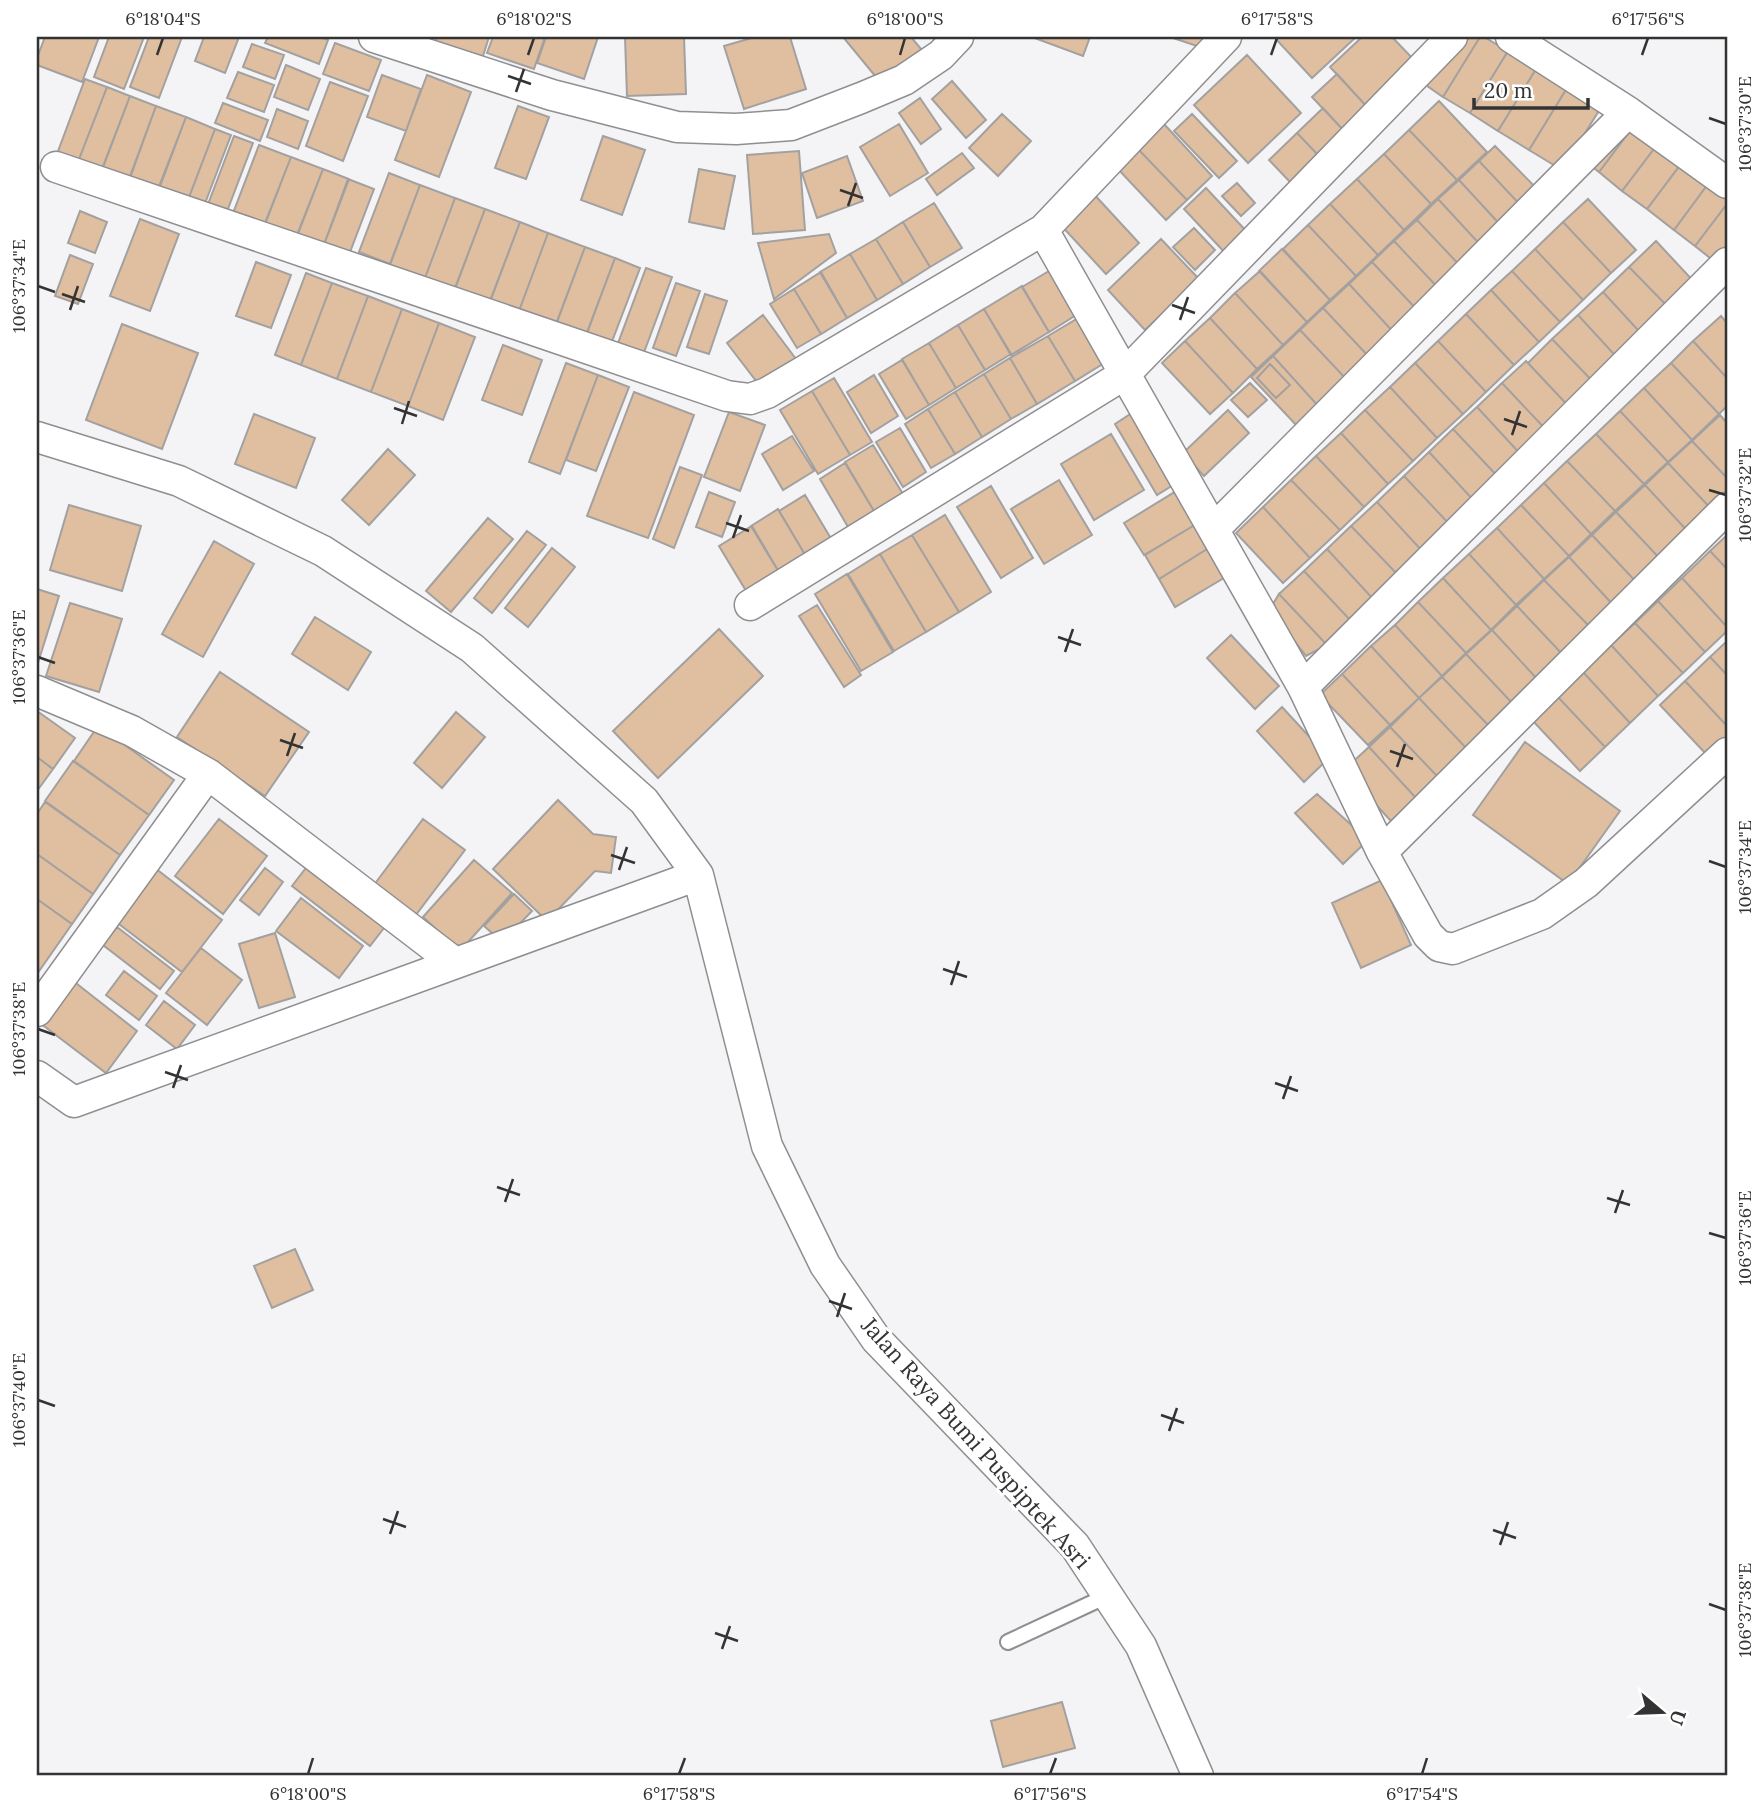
<svg xmlns="http://www.w3.org/2000/svg" width="1764" height="1813" viewBox="0 0 1764 1813" font-family="Lora,serif">
<style>
.building{fill:#e0bea0;stroke:#a3a1a0;stroke-width:2}
.lines{fill:none;stroke-linecap:round;stroke-linejoin:round}
.service-casing{stroke:#8f8f91;stroke-width:18}
.minor-casing{stroke:#8f8f91;stroke-width:33}
.service{stroke:#fff;stroke-width:14}
.minor{stroke:#fff;stroke-width:30}
.ticks{fill:none;stroke:#333;stroke-width:2.5}
.labels{text-anchor:middle;stroke-width:6;stroke-linejoin:round;paint-order:stroke}
.street-label{font-size:23px;fill:#333;stroke:#fff}
.neatline{fill:none;stroke:#333;stroke-width:2.5}
.ticks-label{font-size:18px;text-anchor:middle;fill:#333}
</style>
<rect width="100%" height="100%" fill="#f4f4f7"/>
<path class="building" d="M45,37H99L82,82L37,65V58Z
M109,37H144L124,89L94,77Z
M149,37H182L159,98L130,87Z
M204,37H239L225,73L195,61Z
M268,37H320L328,40L319,64L265,43Z
M437,37H489L482,59L435,43Z
M493,37H545L534,69L487,53Z
M546,37H598L584,79L537,63Z
M625,37H684L686,94L627,96Z
M755,37H790L806,89L744,109L724,46Z
M843,37H911L922,50L881,83Z
M1032,37H1090L1083,56Z
M1170,37H1207L1203,48Z
M1274,37H1356L1312,78Z
M1362,37H1392L1417,63L1369,109L1330,67Z
M1463,37H1480L1443,97L1423,83Z
M1480,37H1484L1508,51L1470,113L1443,97Z
M335,43L381,60L369,91L323,74Z
M252,44L284,55L275,79L243,67Z
M1508,51L1536,69L1498,131L1470,113Z
M1247,55L1301,113L1248,163L1194,105Z
M286,65L320,79L308,110L274,97Z
M1536,69L1567,88L1529,150L1498,131Z
M238,72L274,85L264,112L227,98Z
M1337,74L1369,109L1345,132L1312,97Z
M382,75L421,89L406,131L367,117Z
M427,75L471,92L439,177L395,160Z
M85,79L107,87L78,162L57,154Z
M952,81L986,120L966,138L932,99Z
M330,82L368,96L343,161L306,146Z
M107,87L130,96L102,170L78,162Z
M1567,88L1600,109L1562,170L1529,150Z
M130,96L156,106L129,179L102,169Z
M920,98L941,129L921,144L899,113Z
M1439,101L1487,152L1457,180L1409,130Z
M223,103L268,120L260,141L215,123Z
M156,106L186,117L158,189L130,178Z
M518,106L549,117L526,179L495,168Z
M1323,108L1345,132L1319,156L1297,133Z
M277,109L308,121L298,149L267,137Z
M1002,114L1031,141L998,176L969,148Z
M1192,114L1237,161L1219,178L1174,131Z
M186,117L215,129L188,200L159,189Z
M899,124L928,173L890,196L860,147Z
M1164,124L1212,176L1187,200L1138,149Z
M1633,127L1599,172L1590,165Z
M1633,127L1657,145L1622,191L1599,172Z
M215,129L231,135L204,206L188,200Z
M1409,130L1457,180L1431,204L1384,154Z
M1297,133L1319,156L1291,183L1269,160Z
M234,136L253,143L226,214L207,207Z
M603,136L645,150L622,215L581,200Z
M259,145L291,157L263,228L232,216Z
M1657,145L1681,164L1647,209L1622,191Z
M1495,146L1544,196L1527,212L1479,161Z
M1138,149L1187,200L1166,220L1117,168Z
M799,151L805,230L753,234L747,155Z
M962,153L974,168L937,195L926,179Z
M1384,154L1431,204L1404,230L1357,179Z
M847,156L863,201L817,218L802,173Z
M291,157L323,169L296,239L264,227Z
M1479,161L1527,212L1506,231L1459,180Z
M1681,164L1708,184L1674,230L1647,209Z
M323,169L349,179L322,250L295,240Z
M699,169L735,176L724,229L689,222Z
M389,173L420,185L390,264L359,252Z
M348,179L374,189L347,260L322,250Z
M1357,179L1404,230L1378,255L1330,204Z
M1459,180L1506,231L1486,251L1438,199Z
M1237,183L1255,203L1241,216L1222,196Z
M1708,184L1727,199V204L1695,246L1674,230Z
M420,185L455,198L425,278L390,265Z
M1206,188L1249,234L1227,255L1184,209Z
M1091,191L1139,243L1106,274L1058,222Z
M455,198L485,209L455,289L425,278Z
M1438,199L1486,251L1465,271L1417,220Z
M1588,199L1636,250L1611,273L1563,222Z
M934,203L962,248L930,267L903,222Z
M1330,204L1378,255L1356,276L1308,225Z
M1727,204V256L1720,266L1695,246Z
M485,209L520,222L490,302L455,288Z
M80,211L107,222L95,253L68,243Z
M140,219L179,234L150,311L110,296Z
M1417,220L1465,271L1442,292L1394,241Z
M520,222L548,233L519,311L490,301Z
M903,222L930,267L903,284L876,239Z
M1563,222L1611,273L1583,300L1535,249Z
M1308,225L1356,276L1330,300L1283,249Z
M1194,228L1215,250L1195,270L1173,247Z
M548,233L585,247L556,325L519,311Z
M829,234L836,253L774,299L758,243Z
M876,239L903,284L877,300L850,254Z
M1161,239L1199,279L1145,330L1108,290Z
M1394,241L1442,292L1420,313L1372,262Z
M1656,241L1698,286L1674,313L1629,267Z
M585,247L615,258L586,336L556,324Z
M1282,249L1330,300L1307,322L1259,271Z
M1535,249L1583,300L1560,322L1512,271Z
M850,254L877,300L847,318L820,272Z
M70,255L93,264L78,304L55,296Z
M615,258L640,268L611,344L586,335Z
M256,262L291,275L271,328L236,316Z
M1372,262L1420,313L1397,336L1349,284Z
M1629,267L1674,313L1648,341L1603,292Z
M646,268L672,277L643,355L617,346Z
M1054,268L1081,312L1049,332L1022,287Z
M1260,271L1307,322L1283,345L1235,293Z
M1512,271L1560,322L1539,342L1491,290Z
M821,272L847,318L821,334L794,289Z
M306,273L332,283L301,365L275,355Z
M332,283L368,296L337,379L301,365Z
M676,283L700,291L676,356L653,348Z
M1349,284L1397,336L1371,359L1323,308Z
M1022,286L1049,332L1011,355L984,309Z
M794,289L821,334L797,348L770,304Z
M1491,290L1539,342L1514,365L1466,314Z
M1603,292L1648,341L1623,364L1578,315Z
M1235,293L1283,345L1257,369L1210,318Z
M705,294L727,301L709,354L687,347Z
M368,296L402,309L371,392L337,379Z
M1323,308L1371,359L1348,381L1300,330Z
M402,309L439,323L408,406L371,392Z
M984,309L1011,354L985,370L958,325Z
M1466,314L1514,365L1486,392L1438,341Z
M763,315L796,359L760,386L727,343Z
M1578,315L1623,364L1599,388L1552,339Z
M1721,316L1727,323V378L1693,341Z
M1080,317L1106,362L1075,381L1048,336Z
M1210,318L1257,369L1233,393L1185,341Z
M439,323L475,337L443,420L408,406Z
M122,324L198,353L162,449L86,420Z
M958,325L985,370L956,388L929,343Z
M1300,330L1348,381L1320,408L1273,356Z
M1048,336L1075,381L1037,404L1010,358Z
M1552,339L1599,388L1574,412L1528,363Z
M1185,341L1233,393L1210,414L1162,363Z
M1438,341L1486,392L1463,414L1415,363Z
M1693,341L1727,378V406L1719,414L1671,363Z
M929,343L956,388L929,405L902,359Z
M503,345L542,360L522,415L482,400Z
M1273,356L1320,408L1299,428L1251,377Z
M1010,358L1037,404L1011,419L984,374Z
M902,360L929,405L906,419L879,374Z
M1526,361L1574,412L1550,434L1502,383Z
M566,363L598,375L560,474L529,462Z
M1415,363L1463,414L1437,438L1390,387Z
M1671,363L1719,414L1692,440L1644,388Z
M1270,364L1290,385L1276,398L1257,378Z
M984,374L1011,419L982,437L955,392Z
M598,375L629,387L596,471L566,460Z
M874,375L898,416L871,433L847,392Z
M834,378L872,442L850,455L812,391Z
M1250,383L1267,400L1248,417L1231,400Z
M1502,383L1550,434L1524,458L1477,407Z
M1390,387L1437,438L1413,461L1365,410Z
M1644,388L1692,440L1668,462L1620,411Z
M812,391L850,455L818,474L780,410Z
M634,392L694,415L648,538L587,516Z
M955,392L982,437L955,454L928,409Z
M1477,407L1524,458L1501,480L1453,429Z
M928,409L955,454L931,468L905,424Z
M1228,410L1249,433L1204,476L1183,453Z
M1365,410L1413,461L1388,484L1341,433Z
M1135,411L1178,482L1157,495L1115,424Z
M1620,411L1668,462L1644,484L1596,434Z
M729,412L765,425L740,491L704,477Z
M254,414L315,438L296,488L235,464Z
M1720,415L1727,423V478L1692,441Z
M900,428L926,472L903,487L876,442Z
M1453,429L1501,480L1476,503L1429,452Z
M1341,433L1388,484L1364,507L1316,456Z
M1111,434L1144,490L1094,520L1061,464Z
M1596,434L1644,484L1615,511L1567,461Z
M792,436L814,471L783,490L762,454Z
M1692,441L1727,478V503L1716,514L1668,463Z
M873,445L906,499L877,516L845,462Z
M388,449L415,475L369,525L342,500Z
M1429,452L1476,503L1452,527L1404,476Z
M1316,456L1364,507L1340,530L1291,480Z
M1567,461L1615,511L1591,534L1544,483Z
M845,463L877,516L851,532L820,479Z
M1668,463L1716,514L1692,536L1645,485Z
M680,467L702,475L674,548L653,539Z
M1404,476L1452,527L1424,553L1377,502Z
M1059,480L1092,535L1044,564L1011,509Z
M1291,480L1340,530L1310,558L1263,507Z
M1544,483L1591,534L1569,556L1521,505Z
M1645,485L1692,536L1664,563L1616,512Z
M991,486L1033,558L1001,578L957,507Z
M1178,490L1198,523L1144,555L1124,523Z
M709,492L735,502L722,537L696,527Z
M805,495L836,547L810,563L779,511Z
M1377,502L1424,553L1399,576L1351,526Z
M69,505L141,526L122,591L50,570Z
M1521,505L1569,556L1544,579L1497,528Z
M1263,507L1310,558L1283,583L1236,533Z
M778,509L810,563L783,579L751,526Z
M1616,512L1664,563L1640,586L1592,535Z
M945,515L991,592L959,612L912,535Z
M488,518L513,539L451,612L426,591Z
M1198,523L1212,546L1159,579L1145,555Z
M752,526L783,579L751,599L719,546Z
M1351,526L1399,576L1374,600L1327,549Z
M1497,528L1544,579L1516,605L1469,554Z
M527,531L546,545L492,613L474,598Z
M912,535L959,612L926,632L880,554Z
M1592,535L1640,586L1616,608L1569,557Z
M1727,535V569L1710,551Z
M214,541L254,564L203,657L162,634Z
M1212,546L1229,575L1175,607L1159,579Z
M552,548L575,567L528,627L505,608Z
M1327,549L1374,600L1352,622L1304,571Z
M1710,551L1727,569V627L1682,578Z
M880,554L926,632L894,651L848,574Z
M1469,554L1516,605L1491,630L1443,578Z
M1569,557L1616,608L1593,630L1544,580Z
M1304,571L1352,622L1327,645L1279,594Z
M847,574L893,652L861,671L815,594Z
M1443,578L1491,630L1466,653L1418,602Z
M1682,578L1727,627V631L1705,652L1658,601Z
M1544,580L1593,630L1565,657L1517,606Z
M37,589L59,596L37,666Z
M1279,594L1327,645L1306,656L1270,609Z
M1658,601L1705,652L1683,673L1635,623Z
M1418,602L1466,653L1442,676L1395,625Z
M70,603L122,619L99,692L46,676Z
M817,605L861,675L844,687L799,616Z
M1517,606L1565,657L1539,681L1492,630Z
M315,617L371,652L348,690L292,654Z
M1635,623L1683,673L1658,696L1611,645Z
M1395,625L1442,676L1419,698L1371,646Z
M719,629L763,676L658,778L613,731Z
M1492,630L1539,681L1514,705L1466,654Z
M1231,635L1279,686L1255,709L1207,658Z
M1727,641V675L1710,657Z
M1611,645L1658,696L1630,723L1583,672Z
M1371,646L1419,698L1390,725L1342,674Z
M1466,654L1514,705L1490,727L1442,677Z
M1710,657L1727,675V726L1685,681Z
M220,672L309,732L265,796L177,737Z
M1583,672L1630,723L1605,747L1557,696Z
M1342,674L1390,725L1368,745L1320,695Z
M1442,677L1490,727L1467,749L1419,698Z
M1685,681L1727,726V737L1707,755L1660,705Z
M1557,696L1605,747L1580,771L1532,720Z
M1419,698L1467,749L1438,777L1390,727Z
M1282,707L1329,758L1304,782L1257,731Z
M37,711L75,738L53,769L37,757Z
M456,712L485,737L442,788L414,763Z
M98,726L174,780L149,815L74,761Z
M1390,727L1438,777L1416,798L1369,747Z
M1525,742L1620,811L1568,884L1473,815Z
M1369,747L1416,798L1391,821L1344,770Z
M37,757L53,769L37,791Z
M73,761L149,815L120,855L45,801Z
M1317,794L1368,840L1343,864L1295,813Z
M558,800L593,834L616,837L611,873L595,871L547,921L493,869Z
M45,802L120,855L93,894L37,854V814Z
M219,819L267,856L223,914L175,876Z
M423,819L465,850L415,916L374,885Z
M37,854L93,894L72,924L37,899Z
M474,860L512,893L460,951L423,917Z
M309,864L387,924L370,946L292,886Z
M155,868L222,920L182,972L115,921Z
M265,868L283,882L259,915L240,900Z
M1382,880L1411,945L1361,968L1332,903Z
M514,894L532,911L502,942L484,926Z
M301,898L363,946L339,978L276,931Z
M37,899L72,924L37,974Z
M117,927L174,971L160,989L103,945Z
M275,933L295,997L259,1008L239,944Z
M201,948L242,980L207,1025L166,993Z
M124,971L157,996L139,1020L106,995Z
M72,980L137,1031L106,1073L40,1023Z
M164,1001L195,1025L177,1049L146,1025Z
M295,1249L313,1290L272,1308L254,1266Z
M1062,1702L1075,1748L1003,1767L991,1721Z"/>
<g class="lines">
<g class="service-casing">
<path id="service" d="M1008,1642L1109,1595"/>
</g>
<g class="minor-casing">
<path id="minor" d="M374,37L552,95L677,127L736,129L791,125L861,98L904,80L941,55L958,37
M1511,37L1628,112L1727,183
M56,167L727,396L750,399L767,393L1043,230L1226,37
M1043,230L1303,687L1382,852L1428,935L1439,946L1453,949L1542,914L1586,883L1727,753
M37,437L179,481L323,551L472,648L644,801L698,875L767,1146L825,1265L876,1339L1075,1546L1141,1646L1198,1776
M1214,529L1628,112
M750,605L1125,374L1452,37
M1303,687L1727,263
M37,691L132,731L208,774L455,963
M1382,852L1727,508
M37,1011L208,774
M37,1076L74,1102L698,875"/>
</g>
<use href="#service" class="service"/>
<use href="#minor" class="minor"/>
</g>
<path class="ticks" d="M157,55L163,38M528,55L534,38M900,55L905,38M1271,55L1277,38M1642,55L1648,38M508,76L531,84M516,92L524,69M1709,118L1726,124M840,190L863,198M848,206L856,183M38,286L55,292M62,294L85,302M1172,305L1195,313M70,310L78,286M1180,320L1188,297M394,408L417,416M1504,419L1527,427M402,424L409,401M1512,435L1520,411M1709,490L1726,495M726,523L749,531M733,538L741,515M1058,637L1081,645M1065,652L1073,629M38,657L55,663M280,740L303,748M1390,751L1413,759M287,756L295,733M1397,767L1405,744M611,855L635,863M1709,861L1726,867M619,870L627,847M943,969L967,977M951,985L959,961M38,1029L55,1035M165,1072L188,1080M1275,1083L1298,1091M173,1088L181,1065M1283,1099L1291,1076M497,1187L520,1195M1607,1198L1630,1205M505,1202L513,1179M1615,1213L1623,1190M1709,1233L1726,1238M829,1301L852,1309M837,1317L845,1293M38,1400L55,1406M1161,1415L1184,1423M1169,1431L1177,1408M383,1519L406,1527M1493,1530L1516,1538M390,1534L398,1511M1500,1545L1508,1522M1709,1604L1726,1610M715,1633L738,1641M722,1649L730,1626M308,1774L313,1758M679,1774L685,1758M1050,1774L1056,1758M1422,1774L1427,1758"/>
<g class="labels">
<g class="street-label">
<text transform="translate(976 1443) rotate(48)" y="8">Jalan Raya Bumi Puspiptek Asri</text>
</g>
</g>
<rect width="1764" height="1813" fill="none" stroke="#ffffff" stroke-width="77"/>
<g transform="translate(1662 1712) rotate(109)" stroke="#ffffff" stroke-width="5" paint-order="stroke">
<path d="M0-5L12 26L0 18L-12 26Z" fill="#333333"/>
<text y="-10" font-size="19" font-weight="bold" text-anchor="middle" fill="#333333">U</text>
</g>
<path d="M1474 98v10h114v-10" fill="none" stroke="#333333" stroke-width="3.5"/>
<text x="1484" y="98" font-size="21" fill="#333333" stroke="#ffffff" stroke-width="5" paint-order="stroke">20 m</text>
<rect x="38" y="38" width="1688" height="1736" class="neatline"/>
<g class="ticks-label">
<text x="163" y="25">6°18'04"S</text>
<text x="534" y="25">6°18'02"S</text>
<text x="905" y="25">6°18'00"S</text>
<text x="1277" y="25">6°17'58"S</text>
<text x="1648" y="25">6°17'56"S</text>
<text transform="translate(1745 124) rotate(-90)" y="6">106°37'30"E</text>
<text transform="translate(19 286) rotate(-90)" y="6">106°37'34"E</text>
<text transform="translate(1745 495) rotate(-90)" y="6">106°37'32"E</text>
<text transform="translate(19 657) rotate(-90)" y="6">106°37'36"E</text>
<text transform="translate(1745 867) rotate(-90)" y="6">106°37'34"E</text>
<text transform="translate(19 1029) rotate(-90)" y="6">106°37'38"E</text>
<text transform="translate(1745 1238) rotate(-90)" y="6">106°37'36"E</text>
<text transform="translate(19 1400) rotate(-90)" y="6">106°37'40"E</text>
<text transform="translate(1745 1610) rotate(-90)" y="6">106°37'38"E</text>
<text x="308" y="1800">6°18'00"S</text>
<text x="679" y="1800">6°17'58"S</text>
<text x="1050" y="1800">6°17'56"S</text>
<text x="1422" y="1800">6°17'54"S</text>
</g>
</svg>
